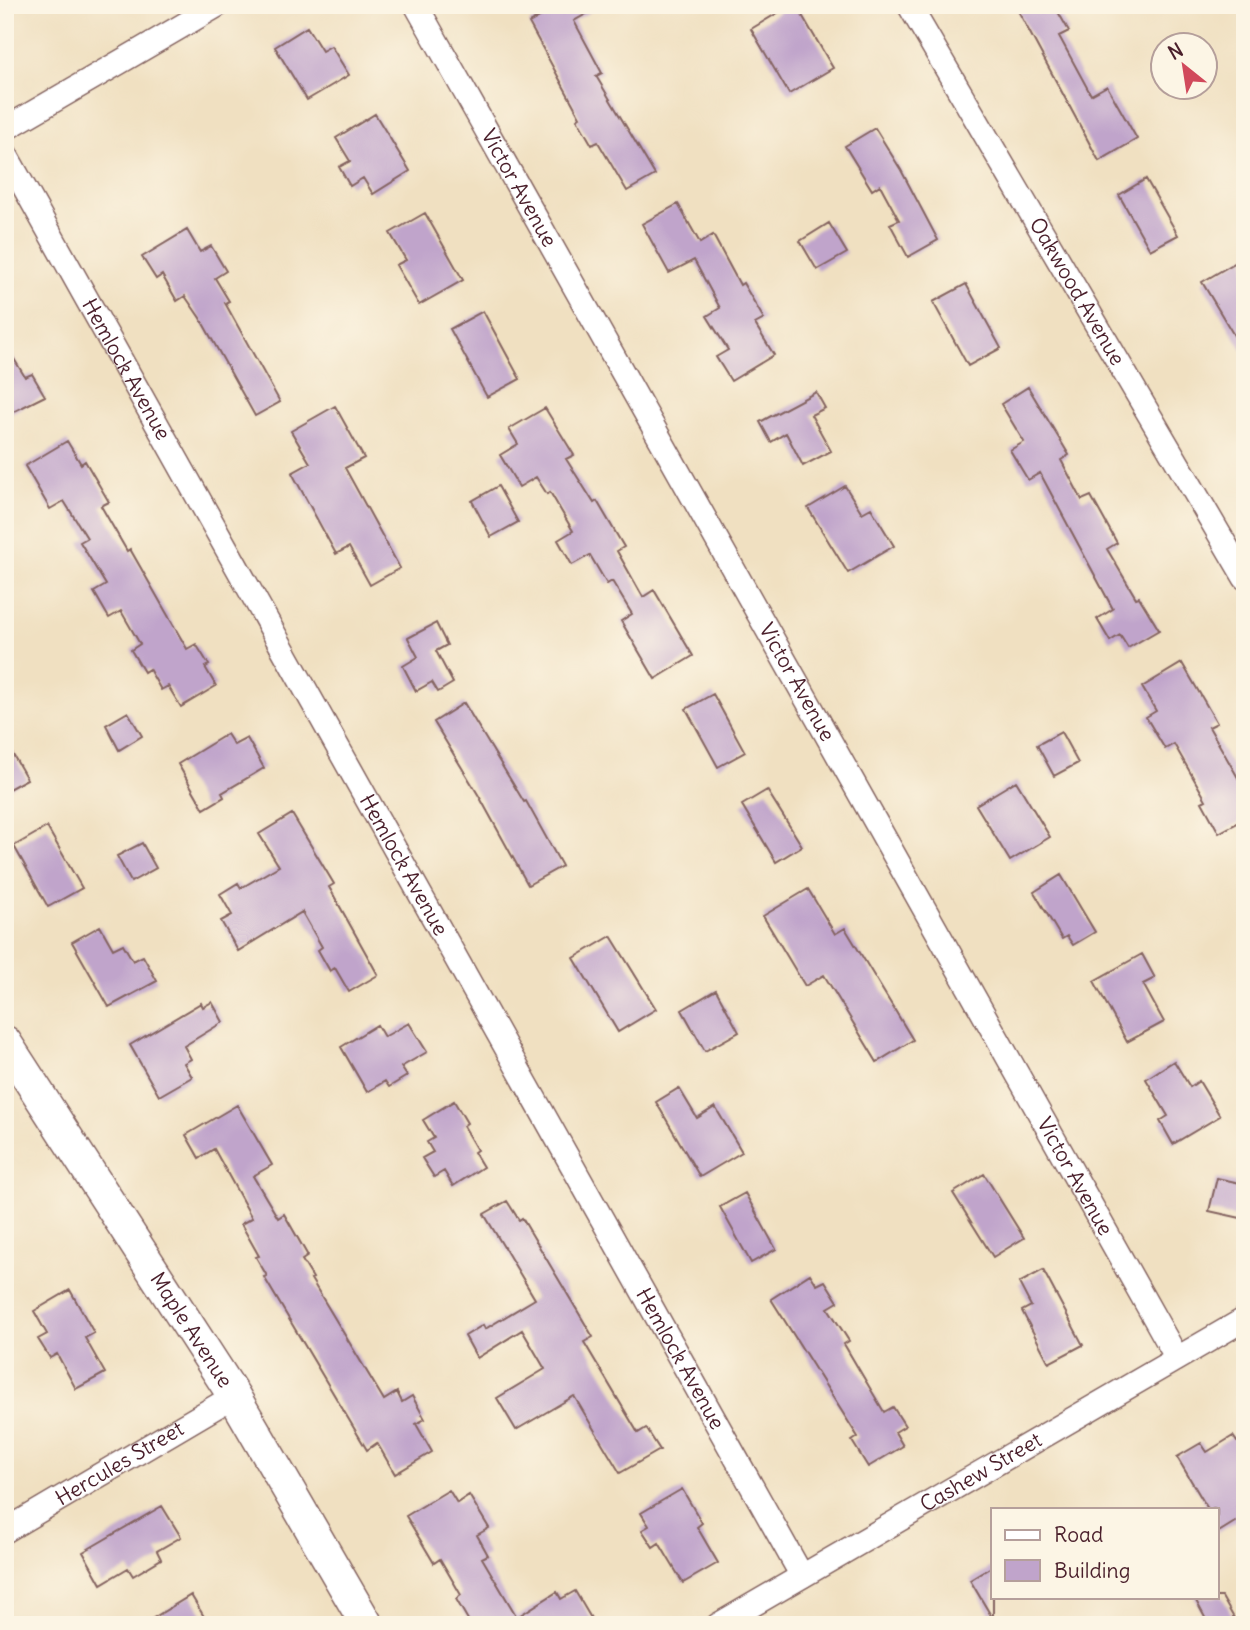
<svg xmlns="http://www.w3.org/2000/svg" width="1250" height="1630" viewBox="0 0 1250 1630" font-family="Delius,sans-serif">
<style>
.building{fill:#c0a4cb}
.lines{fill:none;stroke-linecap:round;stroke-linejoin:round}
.street-casing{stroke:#846360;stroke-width:26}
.secondary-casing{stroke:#846360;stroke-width:35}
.street{stroke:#fff;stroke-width:23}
.secondary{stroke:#fff;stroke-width:32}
.labels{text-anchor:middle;stroke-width:6;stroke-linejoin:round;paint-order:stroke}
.street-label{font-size:21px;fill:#4a1f2b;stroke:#fcf5e5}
</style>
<rect width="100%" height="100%" fill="#fcf5e5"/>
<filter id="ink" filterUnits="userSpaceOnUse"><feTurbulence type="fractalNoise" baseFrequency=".0143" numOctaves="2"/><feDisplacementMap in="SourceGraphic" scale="14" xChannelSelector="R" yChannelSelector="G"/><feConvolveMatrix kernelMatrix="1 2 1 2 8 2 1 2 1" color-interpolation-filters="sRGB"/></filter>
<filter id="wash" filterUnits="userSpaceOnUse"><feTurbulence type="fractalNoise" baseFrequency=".00686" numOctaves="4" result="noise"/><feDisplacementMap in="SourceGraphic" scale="28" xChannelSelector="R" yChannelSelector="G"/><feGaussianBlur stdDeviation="1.57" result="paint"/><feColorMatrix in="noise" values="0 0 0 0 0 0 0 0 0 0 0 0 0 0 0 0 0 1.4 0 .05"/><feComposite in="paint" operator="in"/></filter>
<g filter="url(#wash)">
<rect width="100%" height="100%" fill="#f0e0c1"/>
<g id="blocks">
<path class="building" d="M561,5H602L574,21L602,73L596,76L655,175L627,191L598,142L592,145L577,119L580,117L529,23Z
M791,5H796L833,68L789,94L751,29Z
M1015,5H1054L1069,31L1059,36L1091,95L1107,86L1137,139L1099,161Z
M307,27L322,51L331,46L349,75L307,100L275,47Z
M375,114L410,171L373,194L363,178L350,186L339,167L350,161L336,138Z
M875,128L901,170L938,240L908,257L890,224L899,220L880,185L872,190L845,146Z
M1146,179L1178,235L1150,250L1119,195Z
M678,204L700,243L713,235L740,285L743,283L764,319L755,324L774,355L731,381L716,357L728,350L707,316L720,308L694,260L669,273L642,224Z
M425,213L463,280L419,305L396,265L406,260L390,233Z
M829,223L847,253L817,270L800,241Z
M187,230L200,252L211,246L226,271L215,278L229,301L225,303L280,402L255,416L200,318L185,296L177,301L162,275L156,279L142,257Z
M1245,257V354L1202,282Z
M966,284L1001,348L968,366L933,302Z
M483,311L520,379L487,397L450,329Z
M5,344L25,377L32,374L45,396L5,416Z
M1028,387L1069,455L1061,460L1082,500L1091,496L1117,543L1107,549L1136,598L1139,597L1159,630L1128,648L1120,635L1110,641L1097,619L1113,609L1040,473L1028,480L1010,450L1024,442L1001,404Z
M816,392L825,408L811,415L831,451L803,466L786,433L771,442L760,422Z
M335,406L364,458L345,468L400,568L370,585L349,547L336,554L292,473L310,463L291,431Z
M545,408L574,455L566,459L594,503L597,501L624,547L617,551L643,597L654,590L693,656L655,679L621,621L632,614L612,581L607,584L590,555L572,565L558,540L573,531L550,492L547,494L536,477L519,487L500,455L518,444L509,429Z
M67,441L81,464L85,461L109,502L101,506L127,551L130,549L187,649L196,644L209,665L205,667L216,686L181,707L168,686L161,690L149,669L144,672L131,650L140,644L121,611L109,618L94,592L106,585L80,542L87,538L64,501L50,509L25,466Z
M498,486L518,522L491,537L472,501Z
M845,486L862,513L871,508L894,546L848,573L808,508Z
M436,623L447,645L436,651L453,683L438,692L432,682L416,691L403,666L418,657L408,638Z
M1182,663L1217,723L1209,727L1245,790V819L1219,833L1202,802L1206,800L1174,744L1165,749L1146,717L1156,711L1142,687Z
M713,694L745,752L718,767L686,709Z
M464,703L524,802L526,801L562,866L528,885L479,796L434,722Z
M128,712L142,736L119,750L106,725Z
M1061,732L1078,763L1054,776L1037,745Z
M227,734L234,745L247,738L264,768L222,793L224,797L204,809L178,764Z
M5,741L27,779L5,791Z
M1016,781L1050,837L1010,861L976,805Z
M767,790L802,846L776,862L742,805Z
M292,814L334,884L329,887L378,975L349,992L335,968L330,971L318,950L322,947L302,912L238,951L221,921L232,915L220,894L238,883L241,888L279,866L259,834Z
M47,827L82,888L48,907L14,846Z
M142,843L156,868L131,882L117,856Z
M1061,875L1095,932L1073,945L1067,936L1062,939L1034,892Z
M808,889L835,934L845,928L913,1040L877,1062L824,975L805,986L763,916Z
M100,926L113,949L123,944L133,961L143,956L157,981L109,1007L72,942Z
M611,936L656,1009L618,1032L574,958Z
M1142,954L1155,978L1143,984L1164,1022L1127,1042L1094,981Z
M716,990L739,1032L705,1051L682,1010Z
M212,1002L223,1022L184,1046L191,1059L184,1063L192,1077L159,1096L130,1045L201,1003L203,1007Z
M409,1023L427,1052L401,1067L407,1076L389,1087L385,1081L367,1092L341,1047L377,1025L384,1037Z
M1174,1061L1190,1087L1199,1081L1220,1116L1173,1144L1160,1121L1168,1116L1146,1079Z
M679,1088L697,1118L715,1107L742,1152L700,1177L656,1102Z
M454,1101L467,1123L463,1126L477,1150L474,1152L483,1167L453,1186L444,1171L434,1177L422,1158L433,1152L427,1142L434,1138L423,1120Z
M237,1105L272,1165L253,1176L278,1218L284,1214L308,1256L302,1260L313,1278L311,1279L384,1400L397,1392L402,1402L412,1396L425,1419L416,1424L432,1452L395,1474L377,1443L367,1450L264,1277L267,1276L256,1257L259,1256L241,1224L252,1218L214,1149L199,1158L186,1135Z
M984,1174L1024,1238L993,1257L953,1193Z
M1217,1178L1245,1184V1219L1209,1211Z
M745,1193L776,1249L751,1263L720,1207Z
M507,1201L519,1220L522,1218L593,1337L584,1342L638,1433L646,1428L660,1450L620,1473L574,1396L516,1430L497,1398L545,1369L522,1330L477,1358L465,1336L483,1325L485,1329L535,1299L484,1214Z
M1043,1270L1083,1345L1049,1363L1022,1311L1031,1306L1019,1283Z
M810,1274L817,1285L825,1281L838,1302L828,1308L849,1341L844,1344L884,1412L893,1407L905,1426L895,1432L903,1446L868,1467L852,1441L858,1437L771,1299Z
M70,1290L94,1333L85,1338L105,1373L76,1389L57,1354L50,1358L38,1339L47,1334L34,1311Z
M1233,1436L1237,1442L1245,1438V1502L1237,1507L1243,1517L1217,1533V1509H1208L1177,1457L1201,1443L1207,1452Z
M682,1489L702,1523L697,1527L718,1563L683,1583L659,1543L653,1547L642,1530L649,1526L641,1513Z
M449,1490L457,1503L469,1495L489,1528L477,1535L488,1555L482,1558L517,1617L557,1592L561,1599L575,1591L595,1625H471L456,1599L461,1595L440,1559L434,1563L406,1516Z
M162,1506L181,1537L157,1551L161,1559L133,1576L128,1568L101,1584L83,1552Z
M993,1566V1619L970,1580Z
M191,1595L209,1625H142Z
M1194,1597H1222L1234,1618L1220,1625H1209Z"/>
</g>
</g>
<g filter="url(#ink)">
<use href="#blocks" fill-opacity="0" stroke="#846360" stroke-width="2"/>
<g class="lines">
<g class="street-casing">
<g id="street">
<path id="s1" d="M416,5L1177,1358"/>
<path id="s2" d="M909,5L1245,578"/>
<path d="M5,129L218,5"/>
<path id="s3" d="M5,153L802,1576"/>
<path id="s4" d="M5,1531L234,1396"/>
<path id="s5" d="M718,1625L1245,1319"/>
</g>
</g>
<g class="secondary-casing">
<g id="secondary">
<path id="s6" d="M5,1042L234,1396L367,1625"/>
</g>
</g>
<use href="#street" class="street"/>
<use href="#secondary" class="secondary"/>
</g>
</g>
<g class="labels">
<g class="street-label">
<text dy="7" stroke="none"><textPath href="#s1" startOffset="210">Victor Avenue</textPath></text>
<text dy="7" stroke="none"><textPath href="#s2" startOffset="332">Oakwood Avenue</textPath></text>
<text dy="7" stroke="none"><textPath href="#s3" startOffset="248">Hemlock Avenue</textPath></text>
<text dy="7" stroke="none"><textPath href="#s1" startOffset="777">Victor Avenue</textPath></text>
<text dy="7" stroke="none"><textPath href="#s3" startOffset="816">Hemlock Avenue</textPath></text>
<text dy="7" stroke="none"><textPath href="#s1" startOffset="1344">Victor Avenue</textPath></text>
<text dy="7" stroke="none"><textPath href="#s6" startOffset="343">Maple Avenue</textPath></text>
<text dy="7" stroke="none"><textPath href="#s3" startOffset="1382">Hemlock Avenue</textPath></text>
<text dy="7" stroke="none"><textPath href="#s4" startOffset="133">Hercules Street</textPath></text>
<text dy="7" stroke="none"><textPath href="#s5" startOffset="304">Cashew Street</textPath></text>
</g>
</g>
<rect width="1250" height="1630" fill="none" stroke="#fcf5e5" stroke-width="28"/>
<rect x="991" y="1508" width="228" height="91" fill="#fcf5e5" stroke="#b59f9b" stroke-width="2"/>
<rect x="1005" y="1530" width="35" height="10" fill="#ffffff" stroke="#b59f9b" stroke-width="2"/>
<text x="1054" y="1542" font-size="21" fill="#4a1f2b">Road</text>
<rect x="1005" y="1560" width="35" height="21" fill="#c0a4cb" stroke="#b59f9b" stroke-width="2"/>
<text x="1054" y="1578" font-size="21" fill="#4a1f2b">Building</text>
<g transform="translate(1184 66) rotate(330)"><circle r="33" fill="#fcf5e5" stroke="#b59f9b" stroke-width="2"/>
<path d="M0-5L12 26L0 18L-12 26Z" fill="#d1495b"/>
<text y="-10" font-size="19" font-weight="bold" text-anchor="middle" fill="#4a1f2b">N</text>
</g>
</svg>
